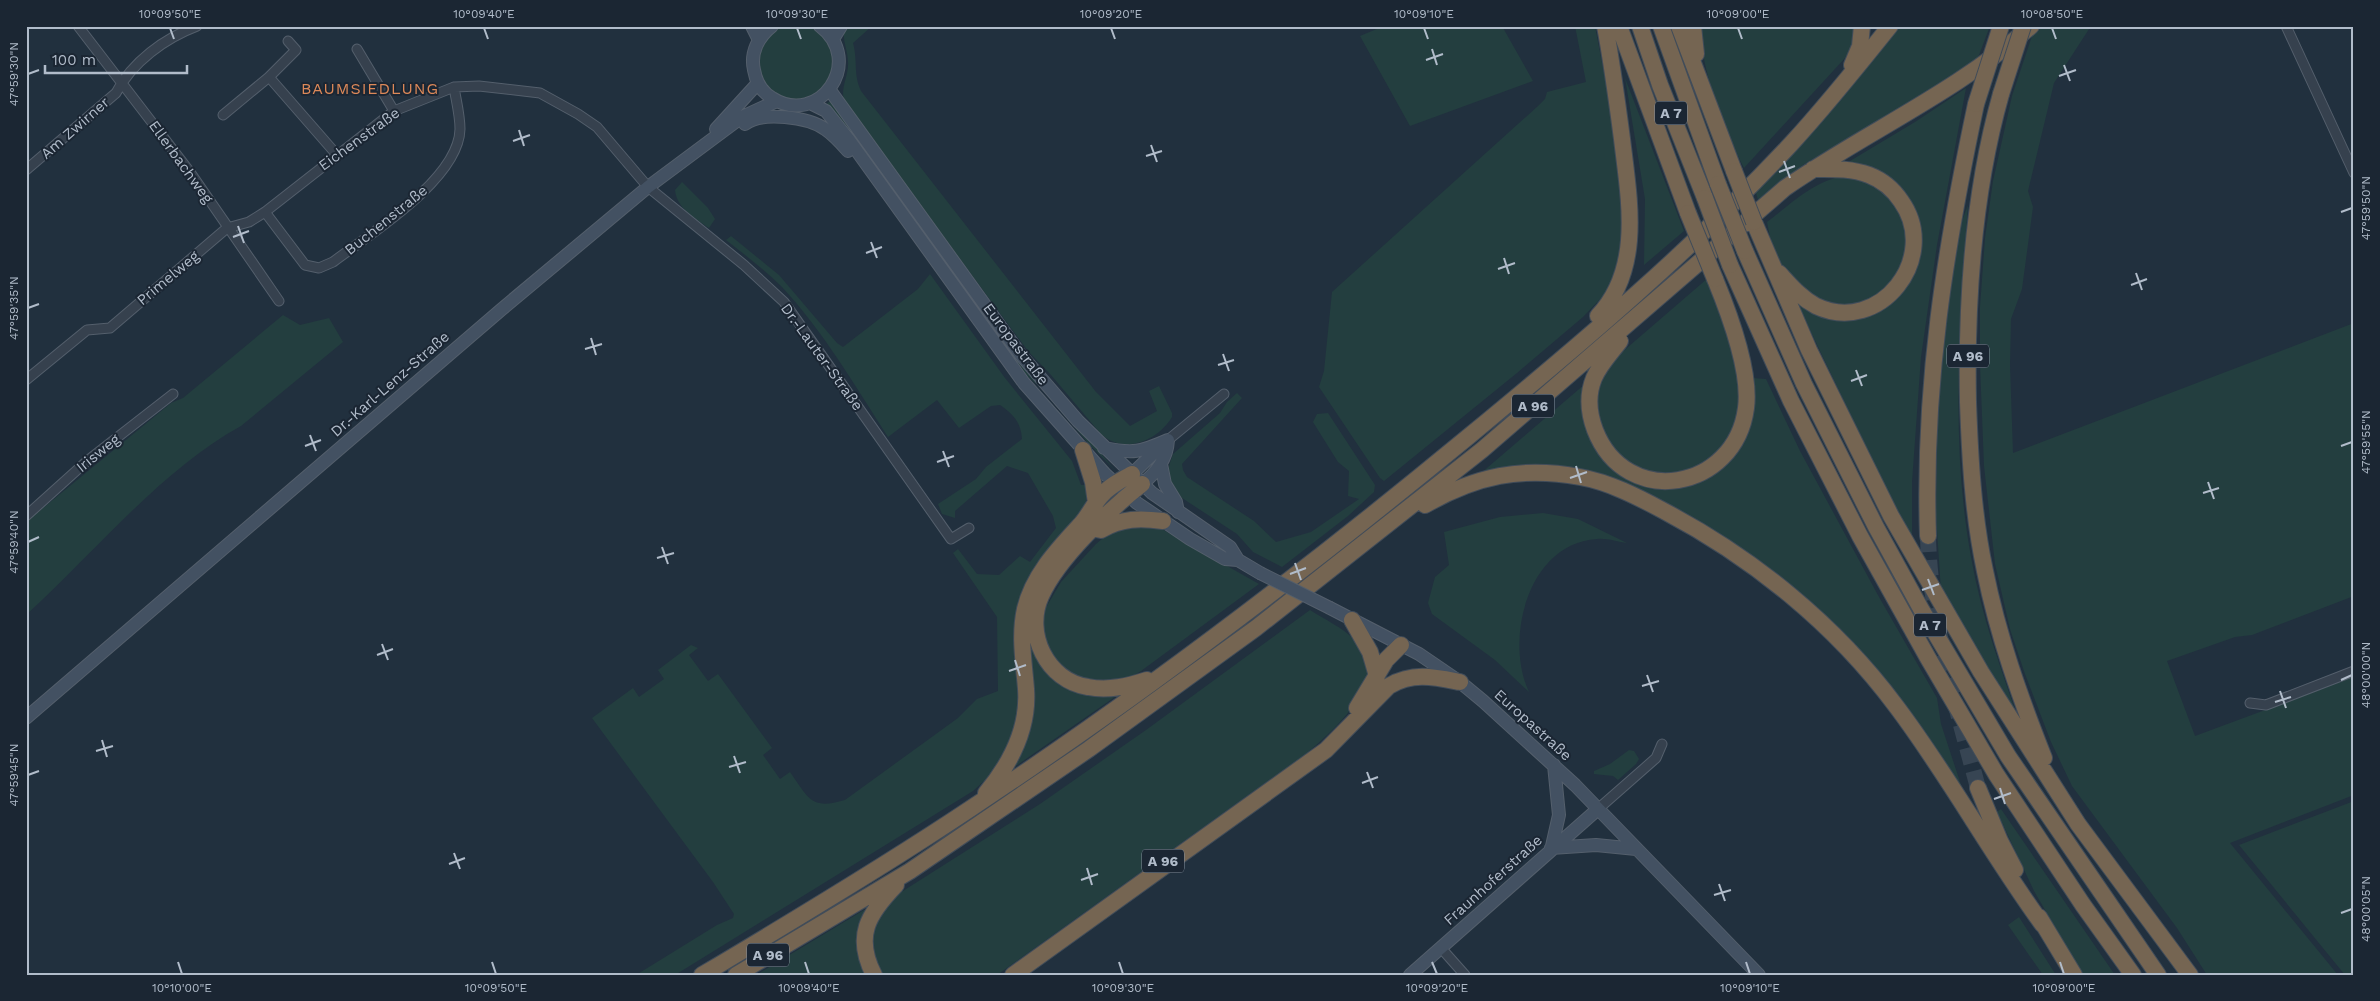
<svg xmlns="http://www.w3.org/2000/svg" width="2380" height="1001" viewBox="0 0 2380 1001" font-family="'Work Sans',sans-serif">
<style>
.green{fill:#233e3f}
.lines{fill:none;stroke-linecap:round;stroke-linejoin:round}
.highway-tunnel{stroke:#374553;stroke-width:16;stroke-dasharray:16 8;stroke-linecap:butt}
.street-casing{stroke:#545f6c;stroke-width:11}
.secondary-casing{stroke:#545f6c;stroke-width:14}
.highway-casing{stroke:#414c59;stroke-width:18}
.street{stroke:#36414e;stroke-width:9}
.secondary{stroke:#435162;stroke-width:12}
.highway{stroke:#756552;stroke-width:16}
.secondary-bridge-casing{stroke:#545f6c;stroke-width:14;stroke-linecap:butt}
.highway-bridge-casing{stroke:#414c59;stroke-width:18;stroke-linecap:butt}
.secondary-bridge{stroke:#435162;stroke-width:12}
.highway-bridge{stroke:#756552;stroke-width:16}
.ticks{fill:none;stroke:#b1bcca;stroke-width:2}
.labels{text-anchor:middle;stroke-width:4;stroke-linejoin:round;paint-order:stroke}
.shield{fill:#1b2633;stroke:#848f9d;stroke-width:1}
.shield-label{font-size:14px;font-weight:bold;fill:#b1bcca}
.street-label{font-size:15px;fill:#b1bcca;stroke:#1b2633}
.neighbourhood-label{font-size:16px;letter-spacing:1px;fill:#dd8959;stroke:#1b2633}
.neatline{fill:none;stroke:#b1bcca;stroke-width:2}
.ticks-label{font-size:12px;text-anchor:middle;fill:#b1bcca}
</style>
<rect width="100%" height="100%" fill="#21303e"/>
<path class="green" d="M758 62a38 38 0 1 1 76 0a38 38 0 1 1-76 0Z
M845,26H872L853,43C858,61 853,74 861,91L1096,392L1130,426L1157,411L1149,391L1159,386L1172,413V417C1157,442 1122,455 1100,433L1051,375L1028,351L846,105C838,90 849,78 848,62C848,50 841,38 845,26Z
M1384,26H1502L1533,81L1410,126L1360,36Z
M1575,26H1595L1607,89L1621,191L1623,234L1617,268L1605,294L1583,317L1517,373L1384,481L1380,478L1319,387L1324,371L1332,292L1538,106L1545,99L1547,92L1586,82Z
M1699,26H1856L1852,46L1845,58L1744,168C1721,122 1704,77 1699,26Z
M1898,26H1990L1976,63L1803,165L1758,200L1755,190Z
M2042,26H2091L2054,83L2028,191L2033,207L2022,289L2011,319L2010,365L2013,453L2354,323V596L2252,635L2235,637L2167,661L2195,736L2354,677V795L2230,843L2338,975H2207L2177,928L2072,786L2051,742L2025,674L2010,629L1995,564L1984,466L1980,365V307L1985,238L1993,181L2012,96L2032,36Z
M1625,78L1684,231L1644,265L1645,199Z
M1966,88L1937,245L1921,357L1912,482V538L1888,493L1798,305L1821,314L1897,296L1915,213L1845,164L1915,122Z
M830,101L951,267L948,268L825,105Z
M1843,176L1865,180L1884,191L1903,216L1908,242L1898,276L1879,294L1856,305H1844L1811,297L1782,267L1771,242L1767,222C1791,204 1812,182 1843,176Z
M682,182L708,208L715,219L709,228C695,218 677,209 675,190Z
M1968,205C1960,322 1950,441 1971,557C1981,615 2001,669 2020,724L1941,591L1936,515L1937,428L1946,313L1958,231Z
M731,236L779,275L837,343L843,347L918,289L930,274L1005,378L1072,461L1081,485H1086V501L1084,508L1030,578L1020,722L995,771L973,791L675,975H636L717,925L733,918L734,914L713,882L592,718L633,688L639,697L664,679L658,670L691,645L698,648L689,655L708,681L718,674L772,748L763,755L780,779L790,772C809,799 811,810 845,800L958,718L977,699L998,691L997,617L953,553L958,549L977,574L999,575L1020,556L1030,562L1056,528L1053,516L1028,473L1007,466L955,511V518L942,514L938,504L976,479L986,467L1022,439C1021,422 1013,414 1000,405L991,406L959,428L937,400L888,437C856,387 823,331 782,287C765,270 745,255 726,240Z
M1708,278L1716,296L1739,375V411L1725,446L1703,465L1675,474L1642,470L1625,461L1616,452L1597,419L1596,391L1606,366Z
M977,303L1029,374L1040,383L1116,471L1088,443L1041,388L1025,374L974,304Z
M283,315L300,325L329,318L343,342L241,426C161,470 94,553 26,615V522L171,403L183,398Z
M1752,378L1766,379L1800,451L1879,597L1937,698L1941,724L1963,791L1834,627L1617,482C1567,463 1532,460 1480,474L1585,384L1588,432L1596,449L1610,466L1696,483L1715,474L1743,445L1748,430Z
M1237,393L1242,398L1182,464L1183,470L1187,477L1254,521L1276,542L1311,532L1359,499L1348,496L1349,471L1338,462L1313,422L1317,414L1328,413L1375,485L1374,492L1348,516L1282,567L1253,552L1237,534L1182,498L1171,486L1168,469L1173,454L1220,413L1227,402Z
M1543,513L1578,519L1627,543C1618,542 1607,538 1597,539C1528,543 1504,639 1529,692L1495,660L1432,614L1428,603L1435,577L1449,565L1444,532L1500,517Z
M1116,527L1160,528L1259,584L1141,671L1127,680L1111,684L1074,678L1050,656L1041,633L1045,609L1061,582L1096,544Z
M1310,610C1324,619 1343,628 1355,640C1394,678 1335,729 1307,753L997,975H880L869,941L884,903L1040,804L1146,730Z
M1028,636L1050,669L1122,692L1013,768C1019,755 1027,742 1030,729C1039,698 1031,667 1028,636Z
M1629,750L1634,751L1639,759L1636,764L1618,780L1613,776L1594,774V771L1610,764Z
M2354,801V975H2345L2239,845Z
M2001,809L2115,975H2083L2034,891L1997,812Z
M864,910L866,911L868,975H756Z
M2019,917L2056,975H2043L2008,925Z"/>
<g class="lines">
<path class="highway-tunnel" d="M1928,536C1930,622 1956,705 1978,788"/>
<g class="street-casing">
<path id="street" d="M78,26L190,172L279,301
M2286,26L2354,173
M357,49L394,111
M269,77L337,155
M223,115L269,77L296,50L288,41
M26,170L116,93C132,62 165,38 197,26
M265,212L305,265L319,268L333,262C370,234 459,179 460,129C460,115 456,100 454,87
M26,380L87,330L110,328L227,228L249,222L265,212L394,111L454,87L479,86L540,93L578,114L597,127L648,187L744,265L784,302L951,539L969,528
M1168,440L1224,394
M26,516L87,461L173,394
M2250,703L2266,705L2354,671
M1598,809L1656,758L1662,744
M1441,948L1465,975"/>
</g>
<g class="secondary-casing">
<path id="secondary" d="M752,26L759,40
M772,26C758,37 750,53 754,70C756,82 762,92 772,98C819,128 866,61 820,26
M833,39L841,26
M829,89L1021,355L1078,421L1152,493L1230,547L1238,560
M810,103L826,111L849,140L1024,383L1105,474L1137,503L1190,539L1225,559L1238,560L1260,573
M745,124C762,111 808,117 825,129C834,135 841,143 848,151
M716,129L758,83
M1104,448C1133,454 1141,452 1168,440
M1161,464L1165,484L1176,502L1178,512
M1132,474L1159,448
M1142,484C1157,472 1167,459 1168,440
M1330,608L1419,654L1460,682L1483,701L1575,785L1759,975
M26,718L502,309L648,187L742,117L777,101
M1552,846L1559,815L1554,765
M1551,848L1596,845L1636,849
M1410,975L1598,809"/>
</g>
<g class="highway-casing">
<path id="highway" d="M1619,26L1688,213
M1640,26L1660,85L1705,198
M1661,26L1718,184
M1679,26L1734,171
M1693,26L1696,54
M1852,65L1860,46L1862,26
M2001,94C1973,193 1966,299 1968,402C1970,458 1973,515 1985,571C1998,636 2020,697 2044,758
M1754,222L1809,350L1891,516L1981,672L2078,824L2190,975
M1745,251L1804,384L1876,527L1921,609L2008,756L2158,975
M1730,265L1791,401L1860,536L1928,658L1996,774L2083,905L2133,975
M1779,273C1791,286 1801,298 1816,306C1880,336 1941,257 1901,201C1893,189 1882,180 1869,175C1851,168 1831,169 1813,169
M1598,316C1643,268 1629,199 1622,139C1617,101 1612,63 1605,26
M1620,341C1611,353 1600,364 1594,378C1587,395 1589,414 1595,430C1626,510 1735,491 1746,408C1751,371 1729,313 1715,279
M1083,450L1093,482L1096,503
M1142,484C1109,510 1058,558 1041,596C1024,633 1047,681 1088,687C1109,691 1128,686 1147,680
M1425,505C1476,476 1521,466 1580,477C1609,482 1638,497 1664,511C1753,558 1835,624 1896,706C1949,776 1991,854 2043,925
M1096,529L1101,530C1122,518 1140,518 1163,521
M1928,536C1923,386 1945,250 1976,104
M1352,620L1370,652L1377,676
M1357,708L1386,660L1401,645
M1978,788L2000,841L2015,870
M986,793C1011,763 1029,729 1026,689C1024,663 1019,636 1025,609C1033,575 1058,549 1081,524C1089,515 1093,505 1101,496C1109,486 1121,480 1132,474
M2039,917L2074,975
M702,975C793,921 883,867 970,809C1143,695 1308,569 1468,437C1580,345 1692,250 1791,144C1826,106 1858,66 1890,26
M736,975L910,871L954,841L1089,749L1256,628L1482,450L1785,188C1866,132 1957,92 2031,26
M874,975C854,936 868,914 896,885
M1013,975L1326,750L1389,686C1413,672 1434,677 1460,682"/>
</g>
<use href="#street" class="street"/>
<use href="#secondary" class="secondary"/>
<use href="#highway" class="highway"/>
<g class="secondary-bridge-casing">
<path id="secondary-bridge" d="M1260,573L1330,608"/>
</g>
<g class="highway-bridge-casing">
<path id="highway-bridge" d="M2001,94L2023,26
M1976,104L2001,26
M1734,171L1754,222
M1718,184L1745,251
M1705,198L1730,265
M1688,213L1715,279"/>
</g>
<use href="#secondary-bridge" class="secondary-bridge"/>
<use href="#highway-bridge" class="highway-bridge"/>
</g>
<path class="ticks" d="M170,28L174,39M484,28L488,39M797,28L801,39M1111,28L1115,39M1424,28L1428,39M1738,28L1742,39M2052,28L2056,39M1432,49L1437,65M1426,60L1443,54M2064,65L2070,81M28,74L39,70M2059,76L2076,70M519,130L524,146M513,141L530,135M1151,145L1157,162M1146,156L1162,151M1784,161L1790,178M1779,172L1795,166M2341,212L2352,208M238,226L244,243M233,237L249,231M871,242L877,258M866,253L882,247M1504,258L1509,274M1498,269L1515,263M2136,273L2142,290M2131,285L2147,279M28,308L39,304M591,338L596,355M585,349L602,344M1223,354L1229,371M1218,365L1234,360M1856,370L1862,386M1851,381L1867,375M310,435L316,451M305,446L321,440M2341,446L2352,442M943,451L949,467M937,462L954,456M1576,466L1581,483M1570,478L1587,472M2208,482L2214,499M2203,493L2219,488M28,542L39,537M662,547L668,564M657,558L674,553M1295,563L1301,580M1290,574L1306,568M1928,579L1934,595M1922,590L1939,584M382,644L388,660M377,655L393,649M1015,660L1020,676M1009,671L1026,665M1647,675L1653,692M2341,680L2352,675M1642,686L1659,681M2280,691L2286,708M2275,702L2291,697M102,740L107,757M96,751L113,746M734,756L740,773M729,767L746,762M1367,772L1373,788M28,775L39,771M1362,783L1378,777M2000,788L2005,804M1994,799L2011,793M454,853L460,869M449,864L465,858M1087,868L1092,885M1081,880L1098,874M1719,884L1725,901M1714,895L1731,890M2341,913L2352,909M178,962L182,974M492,962L496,974M805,962L809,974M1119,962L1123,974M1432,962L1437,974M1746,962L1750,974M2060,962L2064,974"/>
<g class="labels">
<g class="shield">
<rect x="1655" y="101.5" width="32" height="23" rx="4"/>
<rect x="1947" y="344.5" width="42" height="23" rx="4"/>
<rect x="1512" y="394.5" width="42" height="23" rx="4"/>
<rect x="1914" y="613.5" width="32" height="23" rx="4"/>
<rect x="1142" y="849.5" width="42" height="23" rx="4"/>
<rect x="747" y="943.5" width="42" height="23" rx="4"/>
</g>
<g class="shield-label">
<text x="1671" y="118">A 7</text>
<text x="1968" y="361">A 96</text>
<text x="1533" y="411">A 96</text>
<text x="1930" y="630">A 7</text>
<text x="1163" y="866">A 96</text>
<text x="768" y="960">A 96</text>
</g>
<g class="street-label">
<text transform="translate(75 128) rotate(-41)" y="5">Am Zwirner</text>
<text transform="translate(359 139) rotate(-36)" y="5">Eichenstraße</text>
<text transform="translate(181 162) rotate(54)" y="5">Ellerbachweg</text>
<text transform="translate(386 220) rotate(-39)" y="5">Buchenstraße</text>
<text transform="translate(168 278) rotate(-40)" y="5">Primelweg</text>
<text transform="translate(1016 344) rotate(53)" y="5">Europastraße</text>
<text transform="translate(822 357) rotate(54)" y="5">Dr.-Lauter-Straße</text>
<text transform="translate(390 384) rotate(-41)" y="5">Dr.-Karl-Lenz-Straße</text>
<text transform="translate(98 453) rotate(-39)" y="5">Irisweg</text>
<text transform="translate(1533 725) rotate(42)" y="5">Europastraße</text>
<text transform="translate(1493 880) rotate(-42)" y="5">Fraunhoferstraße</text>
</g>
<g class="neighbourhood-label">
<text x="370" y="94">BAUMSIEDLUNG</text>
</g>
</g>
<rect width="2380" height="1001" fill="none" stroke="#1b2633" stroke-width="55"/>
<path d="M45 65v8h142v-8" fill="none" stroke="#b1bcca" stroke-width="2.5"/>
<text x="52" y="65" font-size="15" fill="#b1bcca" stroke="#1b2633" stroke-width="4" paint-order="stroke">100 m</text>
<rect x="28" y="28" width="2324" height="946" class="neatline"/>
<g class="ticks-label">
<text x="170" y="18">10°09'50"E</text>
<text x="484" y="18">10°09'40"E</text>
<text x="797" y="18">10°09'30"E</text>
<text x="1111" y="18">10°09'20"E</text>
<text x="1424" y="18">10°09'10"E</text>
<text x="1738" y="18">10°09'00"E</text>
<text x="2052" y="18">10°08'50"E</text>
<text transform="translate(14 74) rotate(-90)" y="4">47°59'30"N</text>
<text transform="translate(2366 208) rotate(-90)" y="4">47°59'50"N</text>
<text transform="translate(14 308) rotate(-90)" y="4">47°59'35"N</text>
<text transform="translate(2366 442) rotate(-90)" y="4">47°59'55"N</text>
<text transform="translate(14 542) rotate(-90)" y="4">47°59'40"N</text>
<text transform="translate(2366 675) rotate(-90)" y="4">48°00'00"N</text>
<text transform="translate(14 775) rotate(-90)" y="4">47°59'45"N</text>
<text transform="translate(2366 909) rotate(-90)" y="4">48°00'05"N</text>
<text x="182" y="992">10°10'00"E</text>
<text x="496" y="992">10°09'50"E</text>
<text x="809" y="992">10°09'40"E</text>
<text x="1123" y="992">10°09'30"E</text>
<text x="1437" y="992">10°09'20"E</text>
<text x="1750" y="992">10°09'10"E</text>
<text x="2064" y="992">10°09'00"E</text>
</g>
</svg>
